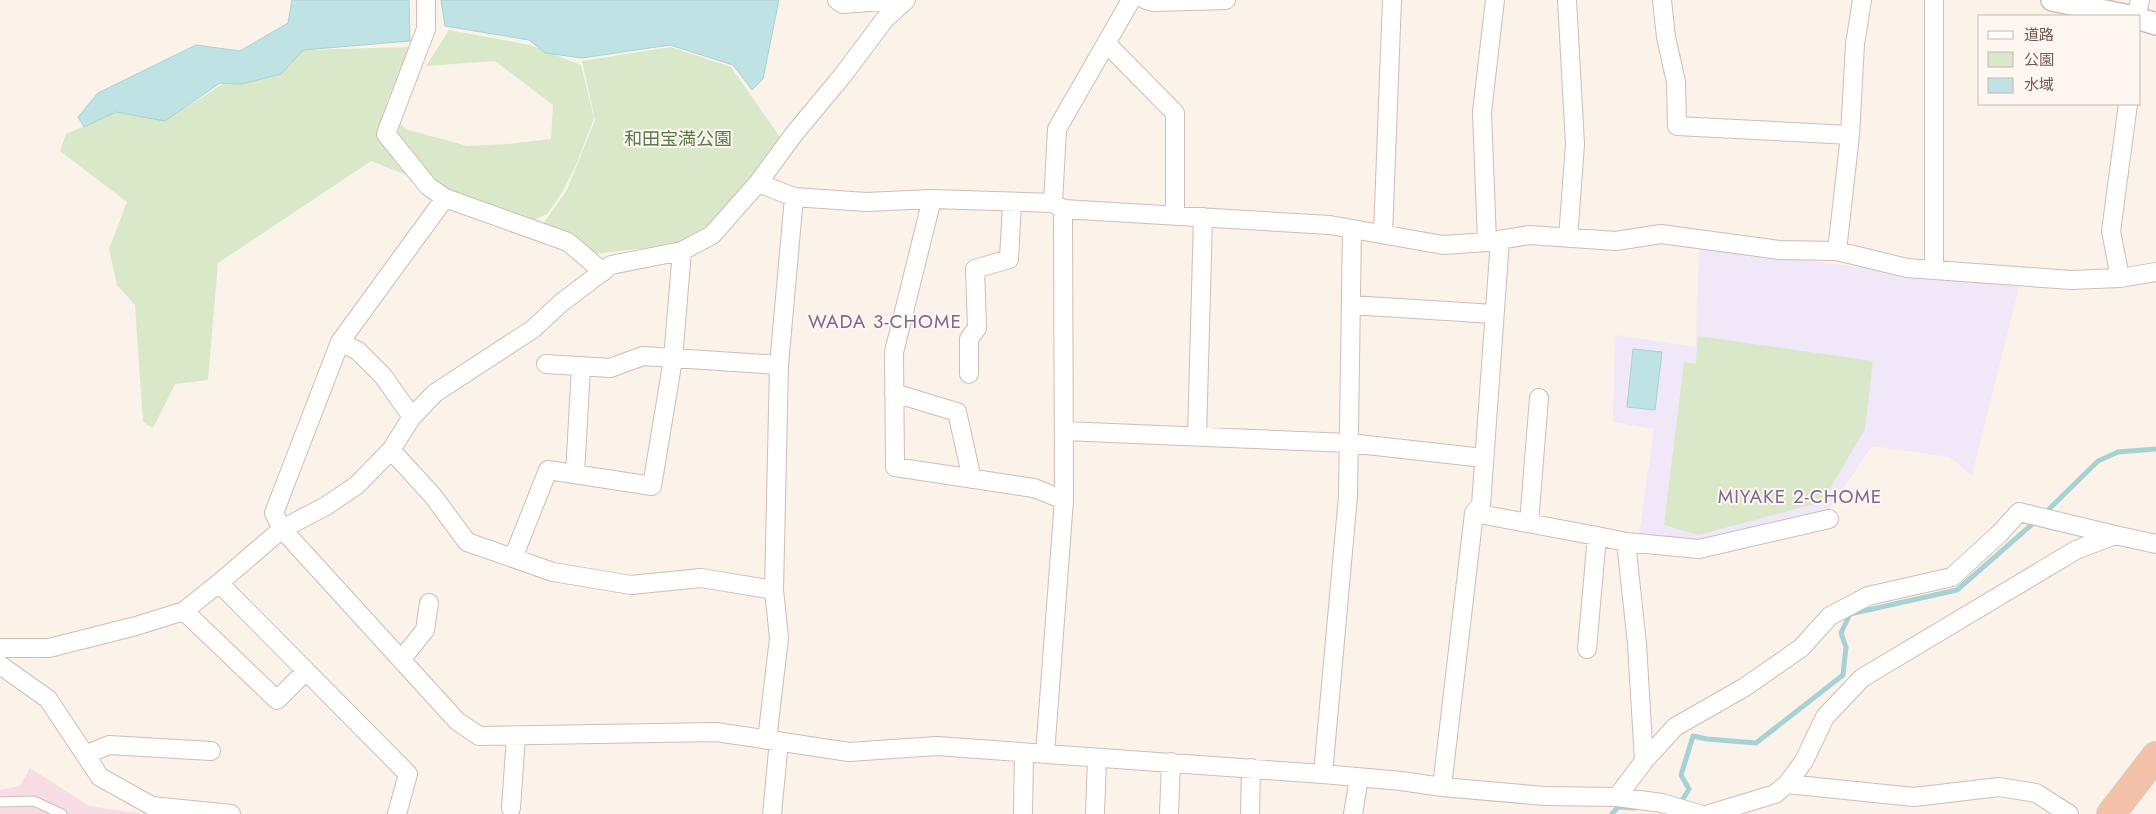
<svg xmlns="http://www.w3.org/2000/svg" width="2156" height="814" viewBox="0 0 2156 814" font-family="Jost,'Noto Sans JP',sans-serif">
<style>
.education{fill:#f0e7f8}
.medical{fill:#f8dee4}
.green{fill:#d9e8c9}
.water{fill:#bfe2e4;stroke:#a6d2d5}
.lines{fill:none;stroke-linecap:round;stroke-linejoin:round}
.stream{stroke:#a6d2d5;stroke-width:5}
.service-casing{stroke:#cfbcb3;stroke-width:11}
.minor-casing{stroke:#cfbcb3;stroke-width:20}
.tertiary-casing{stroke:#cfbcb3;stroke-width:24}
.trunk-casing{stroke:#d8d0ce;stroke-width:30}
.service{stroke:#fff;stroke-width:9}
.minor{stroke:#fff;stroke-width:18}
.tertiary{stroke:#fff;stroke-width:21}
.trunk{stroke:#f2c1a7;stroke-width:28}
.labels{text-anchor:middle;stroke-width:4;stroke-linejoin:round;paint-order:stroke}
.park-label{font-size:18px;fill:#5b7948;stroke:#fef7f1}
.neighbourhood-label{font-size:19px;letter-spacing:1px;fill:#7e6790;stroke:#fef7f1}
</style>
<rect width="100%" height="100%" fill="#fbf3ea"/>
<path class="education" d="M1699,247L2019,287L1972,475L1949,457L1872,446L1828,511L1694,542L1639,535L1654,429L1613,422L1615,335L1696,347Z"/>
<path class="medical" d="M30,768L89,806L144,814H0V790L20,786Z"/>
<path class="green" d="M449,30L530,45L581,65L594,118L576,165L561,194L547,214L527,223L371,161L218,263L208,380L175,384L153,428L143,422L135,305L117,285L109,249L127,202L60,151L66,134L116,112L165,121L224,83L242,84L281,74L303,50L410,47L386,104L405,129L467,146L508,144L551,139L553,105L495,61L426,66Z
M671,47L731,67L784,143L710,230L672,245L594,254L540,228L567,190L595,120L582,61Z
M1698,336L1873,361L1865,429L1822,502L1698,535L1664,525L1684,362L1696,364Z"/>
<path class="water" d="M292,0H409L410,41L303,50L281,74L242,84L220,83L165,121L116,112L84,127L78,117L98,93L196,45L240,51L288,23Z
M441,0H779L763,79L752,90L733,65L670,45L582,58L545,53L529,40L445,26Z
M1633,349L1662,352L1655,410L1627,407Z"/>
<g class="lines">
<path class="stream" d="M2044,514L2098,461L2118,452L2156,449
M1677,803L1683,799L1689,789L1681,775L1693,736L1707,739L1756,743L1843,675L1846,647L1841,633L1850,614L1957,590L2037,520
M1612,814L1618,807L1635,808"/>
<g class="service-casing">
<path id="service" d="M0,802L34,801L62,814"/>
</g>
<g class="minor-casing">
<path id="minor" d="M837,0L843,4L895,0
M906,0L885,19L843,75L794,134L758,183L712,235L682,251L611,265L561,303L533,329L435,393L412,417L391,450L357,485L326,506L282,529L457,721L479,736L716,732L849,752L937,746L1323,774L1401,781L1442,787L1545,796L1617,797L1662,803L1699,814
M1131,0L1057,129L1053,203L1063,209L1330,225L1443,245L1487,242L1529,235L1616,241L1661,234L1780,250L1837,251L1850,135L1855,44L1862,0
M1146,0L1154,2L1226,0
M1567,0L1575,144L1568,238
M1662,0L1666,37L1676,82L1677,126L1850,135
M1934,0V270
M2136,16L2140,0
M1106,43L1175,113V215
M758,183L794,197L866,202L932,199L1053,203
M445,198L568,242L603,272
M932,199L894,352L895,467L1034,488L1064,500
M1383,234L1392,0
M1487,242L1482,112L1495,0
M1837,251L1907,268L2071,280L2120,278L2156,272
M2120,278L2111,231L2128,104
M1351,305L1494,314
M340,342L358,351L383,376L412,417
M546,364L610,368L643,356L779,365
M969,374V339L977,328L975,269L1009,259L1012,203
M894,393L957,412L972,479
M1064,431L1349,443L1484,458
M1197,437L1203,217
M391,450L433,496L467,542L553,572L631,585L701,578L774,590
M575,474L581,367
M1474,513L1597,536L1587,649
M1529,523L1539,398
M1597,536L1626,542L1699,549L1829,519
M513,558L548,470L652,486L673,359L682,251
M219,583L408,774L397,814
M184,611L277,700L306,671
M0,648H49L136,626L184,611L219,583L282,529L274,513L340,342L445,198L428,186L386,134L426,29V0
M401,660L425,630L429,603
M0,665L48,699L100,777L152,806L231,814
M767,740L779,638L774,590L779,365L794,197
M1045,754L1064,500L1063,209
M85,755L109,745L211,751
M1644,761L1675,727L1745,687L1801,648L1830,616L1868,596L1952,577L2000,533L2019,512L2115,535
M1323,774L1348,496L1352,229
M1787,784L1914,797L1999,787L2036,793L2069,814
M1442,787L1474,513L1481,505L1500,240
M1617,797L1644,761L1637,644L1626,542
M511,808L516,736
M772,814L779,741
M1023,814L1024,753
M1095,814L1097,758
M1169,814L1171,762
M1250,814L1251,768
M1353,814L1359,778
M1709,814L1775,794L1787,784L1804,761L1825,717L1862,678L2076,550L2115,535L2156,544"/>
</g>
<g class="tertiary-casing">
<path id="tertiary" d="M2052,0L2129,16
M2140,19L2156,24"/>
</g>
<g class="trunk-casing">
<path id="trunk" d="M2111,814L2156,756"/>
</g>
<use href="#service" class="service"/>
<use href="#minor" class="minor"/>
<use href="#tertiary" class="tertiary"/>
<use href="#trunk" class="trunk"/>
</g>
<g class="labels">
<g class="park-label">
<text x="678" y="145">和田宝満公園</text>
</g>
<g class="neighbourhood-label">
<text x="885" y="328">WADA 3-CHOME</text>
<text x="1800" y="503">MIYAKE 2-CHOME</text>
</g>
</g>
<rect x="1978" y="15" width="162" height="90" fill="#fef7f1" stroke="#c7b7b0"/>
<rect x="1988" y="31" width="25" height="8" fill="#ffffff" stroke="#c7b7b0"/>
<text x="2024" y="40" font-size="15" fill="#75584f">道路</text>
<rect x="1988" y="52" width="25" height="15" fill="#d9e8c9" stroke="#c7b7b0"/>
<text x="2024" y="65" font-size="15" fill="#75584f">公園</text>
<rect x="1988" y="78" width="25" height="15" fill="#bfe2e4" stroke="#c7b7b0"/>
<text x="2024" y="90" font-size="15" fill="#75584f">水域</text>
</svg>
